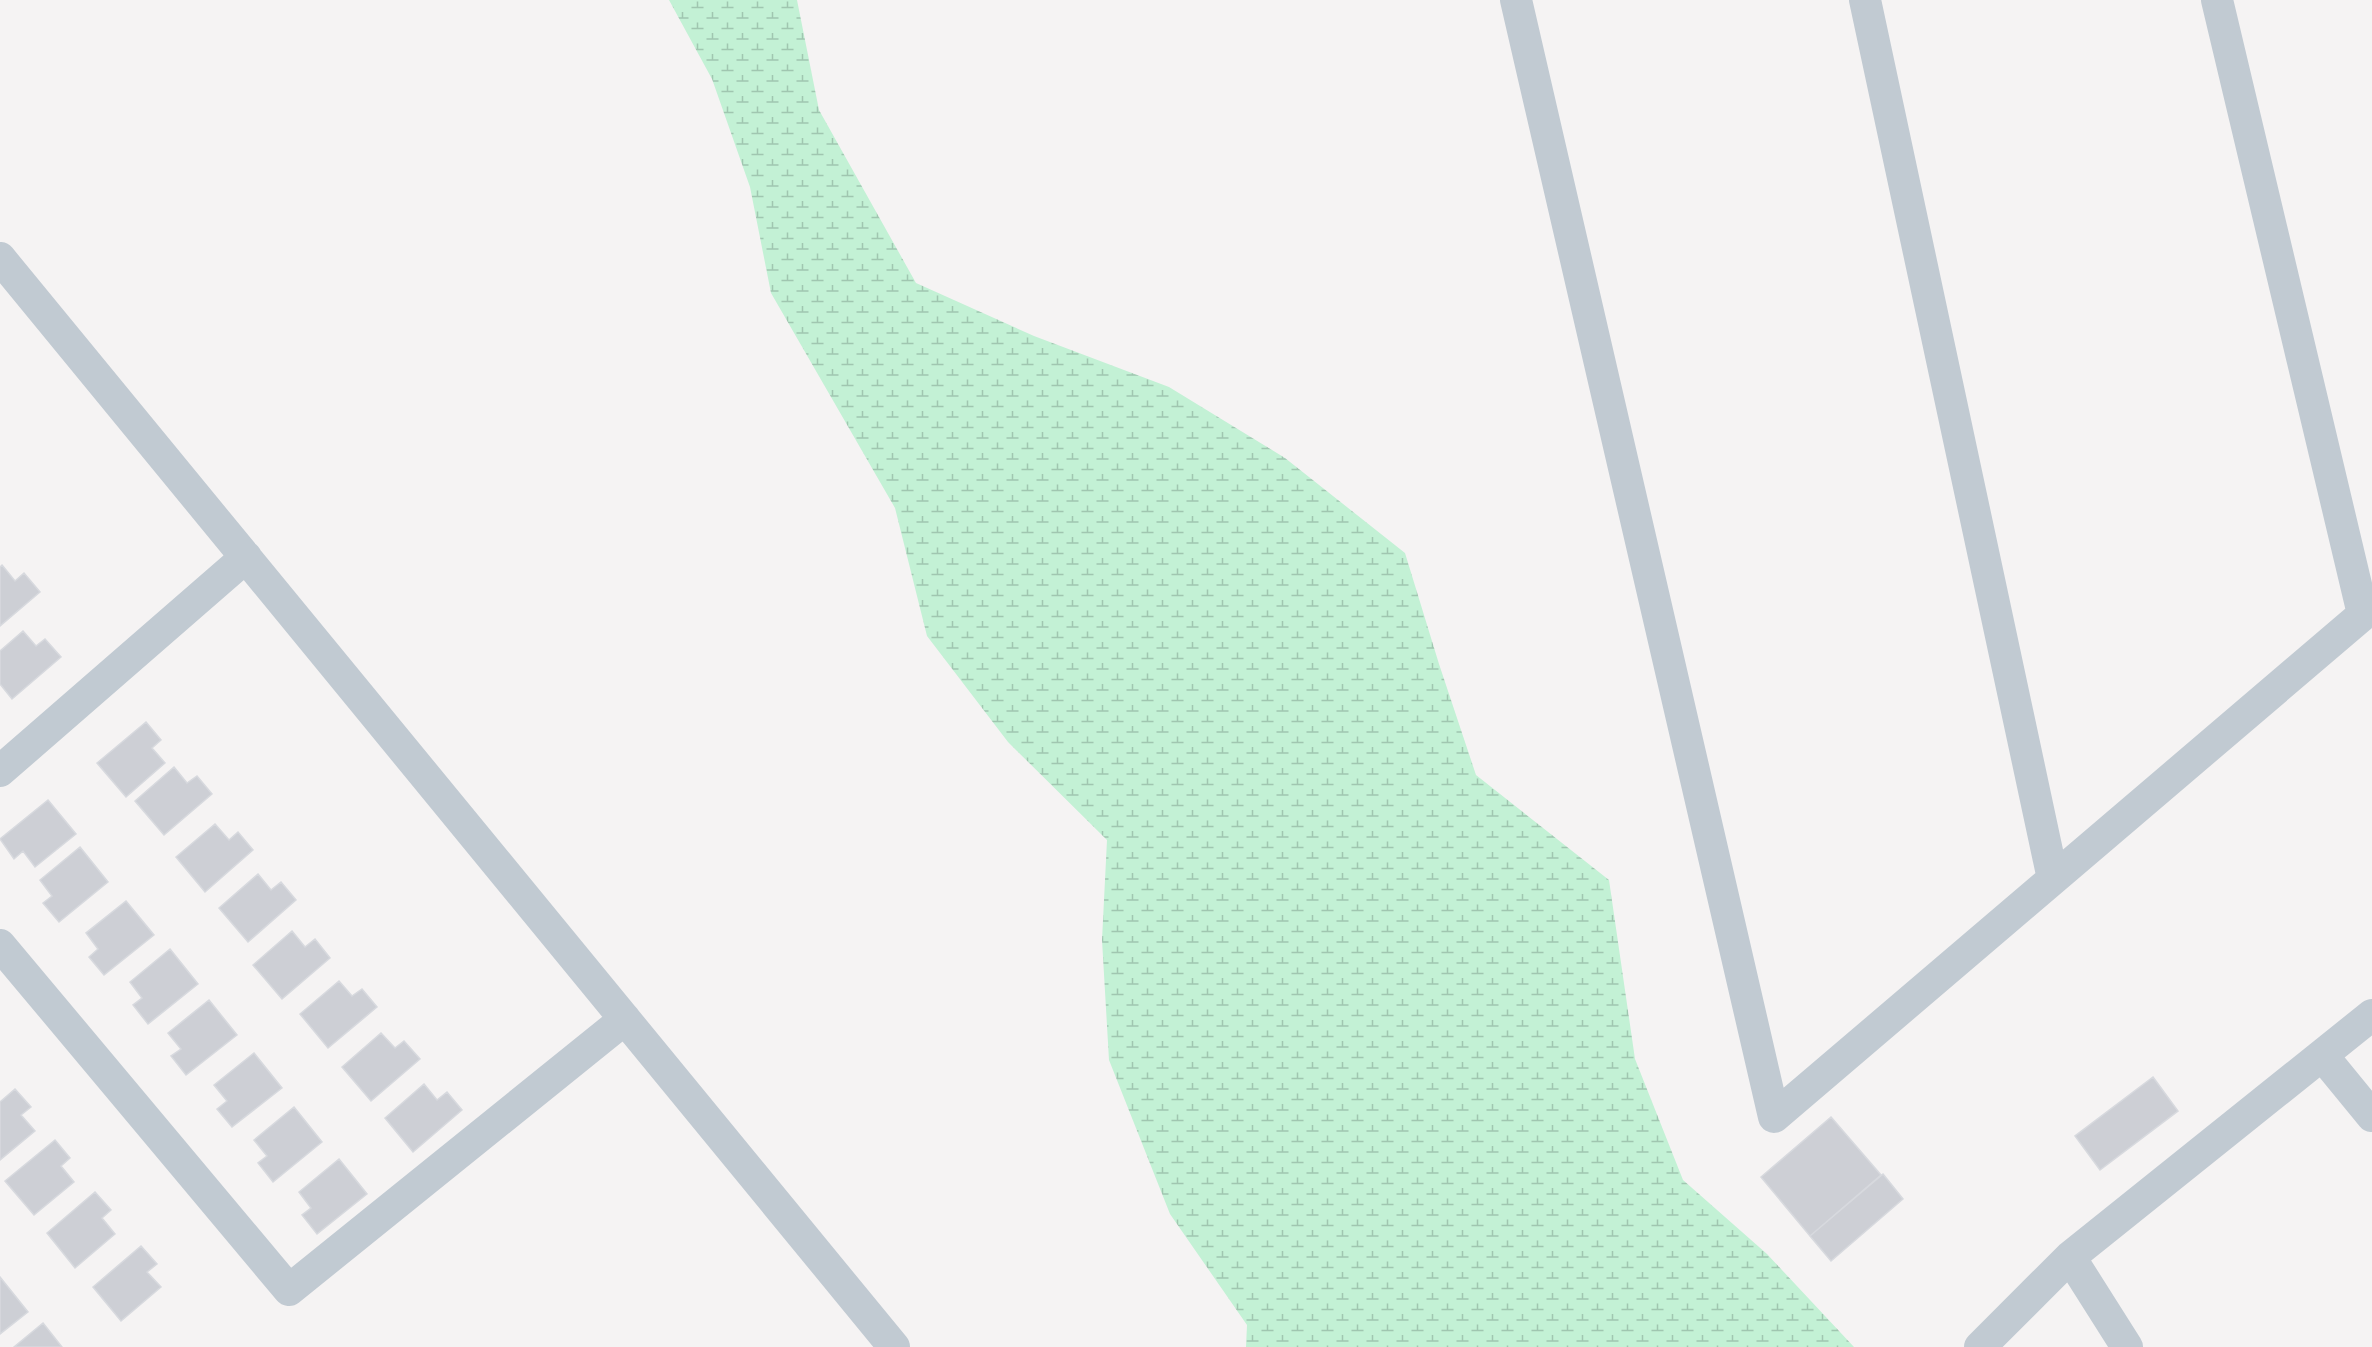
<svg xmlns="http://www.w3.org/2000/svg" width="2372" height="1347" viewBox="0 0 2372 1347" font-family="Cabin,sans-serif">
<style>
.wetland{fill:url(#wetland-marsh)}
.building{fill:#cdcfd5;stroke:#d7d9de;stroke-width:1.5}
.lines{fill:none;stroke-linecap:round;stroke-linejoin:round}
.minor{stroke:#c1cad2;stroke-width:32}
</style>
<defs>
<pattern id="wetland-marsh" width="20" height="14" patternUnits="userSpaceOnUse" patternTransform="scale(1.5)"><rect width="20" height="14" fill="#c3f1d5"/><path d="M1 5h8M5 5V1M11 12h8M15 12V8" fill="none" stroke="#a0c6b0"/></pattern>
</defs>
<rect width="100%" height="100%" fill="#f5f3f3"/>
<path class="wetland" d="M669,0H797L819,110L916,283L1034,336L1169,387L1285,458L1405,553L1439,664L1476,775L1609,880L1635,1059L1683,1180L1767,1254L1854,1347H1246L1247,1325L1170,1214L1109,1060L1102,940L1107,840L1008,742L927,636L895,508L771,293L750,187L712,79Z"/>
<path class="building" d="M2,565L15,581L24,573L40,592L0,626V567Z
M23,631L36,646L45,639L61,657L12,699L0,684V651Z
M146,722L161,740L152,748L165,763L126,797L97,763Z
M174,767L187,783L197,776L212,794L164,835L135,801Z
M48,800L76,834L35,867L23,851L14,859L0,839Z
M215,824L229,840L238,832L253,850L205,892L176,857Z
M80,847L108,882L59,922L43,903L52,896L40,880Z
M258,874L271,890L281,882L296,900L248,942L219,908Z
M126,901L154,935L104,975L89,957L98,949L86,933Z
M292,931L305,947L315,939L330,958L282,999L253,965Z
M170,949L198,984L148,1024L133,1005L142,998L130,982Z
M339,981L352,996L362,989L377,1007L328,1048L300,1014Z
M209,1000L237,1035L186,1075L171,1056L181,1049L168,1033Z
M381,1033L395,1048L404,1041L420,1059L371,1101L342,1067Z
M254,1053L282,1088L232,1127L217,1109L227,1101L214,1085Z
M2153,1077L2178,1111L2100,1170L2075,1136Z
M424,1084L437,1100L447,1092L462,1110L413,1152L385,1118Z
M15,1089L31,1107L21,1115L35,1131L0,1160V1102Z
M294,1107L322,1142L273,1182L258,1163L267,1156L254,1140Z
M1831,1117L1881,1175L1810,1236L1761,1177Z
M55,1140L70,1158L61,1166L74,1182L34,1215L5,1181Z
M339,1159L367,1194L317,1234L302,1215L311,1208L299,1192Z
M1883,1174L1903,1199L1831,1261L1810,1236Z
M95,1192L111,1210L102,1218L115,1234L75,1268L47,1233Z
M141,1246L157,1264L147,1272L161,1287L121,1321L93,1287Z
M0,1277L28,1312L0,1334Z
M43,1323L62,1347H14Z"/>
<g class="lines">
<path class="minor" d="M1516,0L1774,1117L2372,607
M1865,0L2053,879
M2217,0L2363,614
M0,258L894,1347
M0,771L246,557
M0,945L289,1290L625,1019
M2322,1055L2372,1116
M2070,1257L2127,1347
M1980,1347L2070,1257L2372,1015"/>
</g>
</svg>
